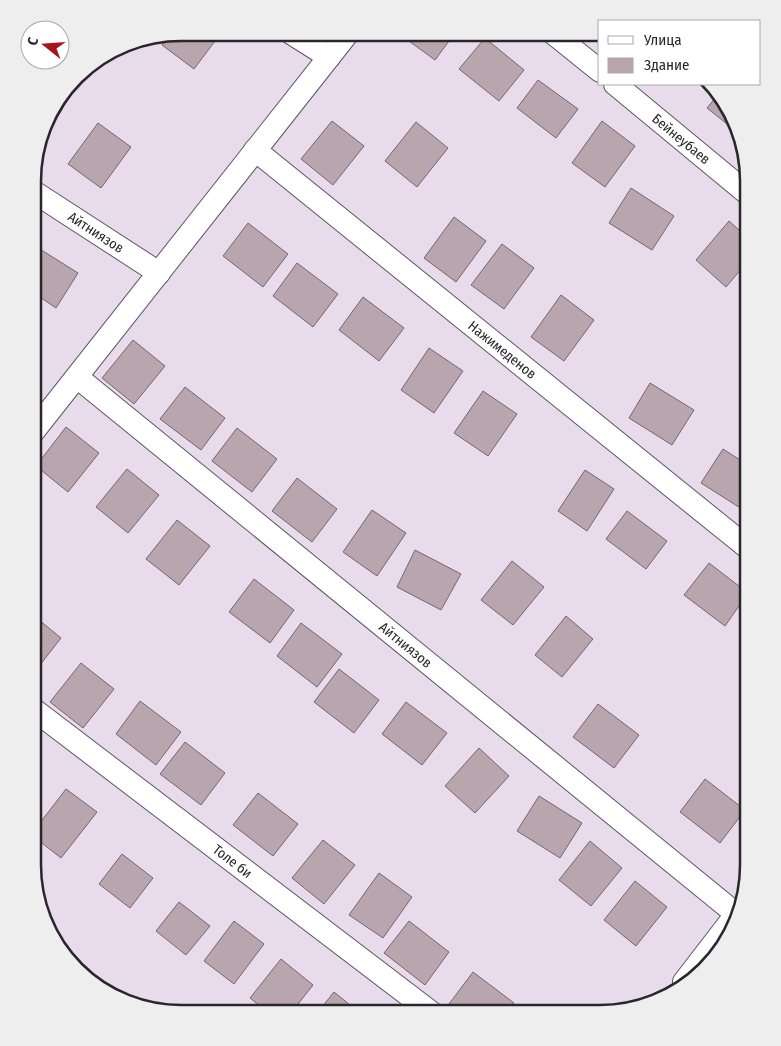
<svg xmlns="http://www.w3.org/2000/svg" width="781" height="1046" viewBox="0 0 781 1046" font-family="'Fira Sans Condensed',sans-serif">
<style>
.building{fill:#b8a5ad;stroke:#77656d}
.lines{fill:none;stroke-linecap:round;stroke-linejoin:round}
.minor-casing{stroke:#5f5562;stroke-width:24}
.minor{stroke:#fff;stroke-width:22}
.labels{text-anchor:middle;stroke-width:4.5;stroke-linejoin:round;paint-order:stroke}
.street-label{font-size:14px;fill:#2a262c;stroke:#fff}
.rim{fill:none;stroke:#2a262c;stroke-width:2.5}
</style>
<rect width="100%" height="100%" fill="#e8dcec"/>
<path class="building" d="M181,32L221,33L194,69L162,45L169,34Z
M404,33H455L435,60L402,36Z
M485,38L524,70L499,101L459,69Z
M538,80L578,109L556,138L517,108Z
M65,91L71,94L38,150L52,107Z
M717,96L733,115L737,132L707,108Z
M332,121L364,146L333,185L301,159Z
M602,121L635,146L605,187L572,163Z
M416,122L448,148L417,187L385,161Z
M98,123L131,147L101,188L68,164Z
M631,188L674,216L652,250L609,223Z
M454,217L486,241L456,282L424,258Z
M729,221L748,238V261L726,287L696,260Z
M248,223L288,254L263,287L223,256Z
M502,244L534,268L504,309L471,285Z
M35,246L78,273L56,308L34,293V248Z
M297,263L338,294L313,327L273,296Z
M561,295L594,320L564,361L531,337Z
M363,297L404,328L379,361L339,330Z
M133,340L165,366L134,404L102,378Z
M429,348L463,371L434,413L401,390Z
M650,383L694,410L672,445L629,418Z
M185,387L225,418L201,450L160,419Z
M483,391L517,414L488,456L454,433Z
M66,427L99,453L68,492L36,466Z
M237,428L277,459L252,492L212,461Z
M723,449L748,465V505L745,511L701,483Z
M127,469L159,495L128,533L96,507Z
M585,470L614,489L587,531L558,511Z
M297,478L337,509L312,542L272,511Z
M372,510L406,533L377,576L343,552Z
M627,511L667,541L646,569L606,539Z
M177,520L210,546L179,585L146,559Z
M415,550L461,574L441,610L397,587Z
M512,561L544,587L513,625L481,600Z
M709,563L748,593L725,626L684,595Z
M254,579L294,610L270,643L229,612Z
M33,615L61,638L33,674Z
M566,616L593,639L562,677L535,655Z
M301,623L342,654L317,687L277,656Z
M81,663L114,689L83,728L50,702Z
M339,669L379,700L354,733L314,702Z
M140,701L181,732L156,765L116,734Z
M406,702L447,733L422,765L382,734Z
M598,704L639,735L614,768L573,737Z
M185,742L225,773L201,805L160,774Z
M479,748L509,776L475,813L445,786Z
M705,779L745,810L720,843L680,812Z
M66,789L97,812L61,858L33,836V832Z
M258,793L298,824L273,856L233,825Z
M539,796L582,823L560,858L517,831Z
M323,840L355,865L324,904L292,878Z
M590,841L622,868L591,906L559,880Z
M122,854L153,878L130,908L99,884Z
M379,873L412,897L383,938L349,915Z
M635,881L667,907L636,946L604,920Z
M179,902L210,926L186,955L156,931Z
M234,921L264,944L234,984L204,961Z
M409,921L449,952L425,985L384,953Z
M281,959L313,985L291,1013H269L250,998Z
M473,972L514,1003L506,1013H460L449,1004Z
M334,992L360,1013H317Z"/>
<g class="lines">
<g class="minor-casing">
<g id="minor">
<path d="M291,33L329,57"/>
<path d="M554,34L600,71"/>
<path id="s1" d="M615,84L748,194"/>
<path id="s2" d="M255,150L748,548"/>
<path id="s3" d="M34,192L159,273"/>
<path id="s4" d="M77,377L735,913"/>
<path d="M33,432L348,33"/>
<path id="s5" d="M33,709L432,1013"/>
<path d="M684,982L734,917"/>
</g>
</g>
<use href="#minor" class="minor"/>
</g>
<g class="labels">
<g class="street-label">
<text dy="5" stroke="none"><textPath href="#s1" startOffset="86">Бейнеубаев</textPath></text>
<text dy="5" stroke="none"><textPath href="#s3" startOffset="74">Айтниязов</textPath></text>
<text dy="5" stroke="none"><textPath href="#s2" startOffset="318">Нажимеденов</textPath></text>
<text dy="5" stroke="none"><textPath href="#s4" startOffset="424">Айтниязов</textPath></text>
<text dy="5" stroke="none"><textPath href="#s5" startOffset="251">Толе би</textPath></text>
</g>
</g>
<path d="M0 0H781V1046H0ZM181 41H600A140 140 0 0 1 740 181V865A140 140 0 0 1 600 1005H181A140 140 0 0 1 41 865V181A140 140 0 0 1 181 41Z" fill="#eee" fill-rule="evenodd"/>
<path class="rim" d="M181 41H600A140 140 0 0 1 740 181V865A140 140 0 0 1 600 1005H181A140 140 0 0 1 41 865V181A140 140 0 0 1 181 41Z"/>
<rect x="598" y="20" width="162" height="65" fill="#ffffff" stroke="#aaa8ab"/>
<rect x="608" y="36" width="25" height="8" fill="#ffffff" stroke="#aaa8ab"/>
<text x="644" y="45" font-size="15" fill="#2a262c">Улица</text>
<rect x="608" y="58" width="25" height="15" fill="#b8a5ad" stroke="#aaa8ab"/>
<text x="644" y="70" font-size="15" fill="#2a262c">Здание</text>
<g transform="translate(45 45) rotate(287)"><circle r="24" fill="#ffffff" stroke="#aaa8ab"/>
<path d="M0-4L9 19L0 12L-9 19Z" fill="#a8131d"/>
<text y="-8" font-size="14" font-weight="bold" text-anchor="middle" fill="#2a262c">С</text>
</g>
</svg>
